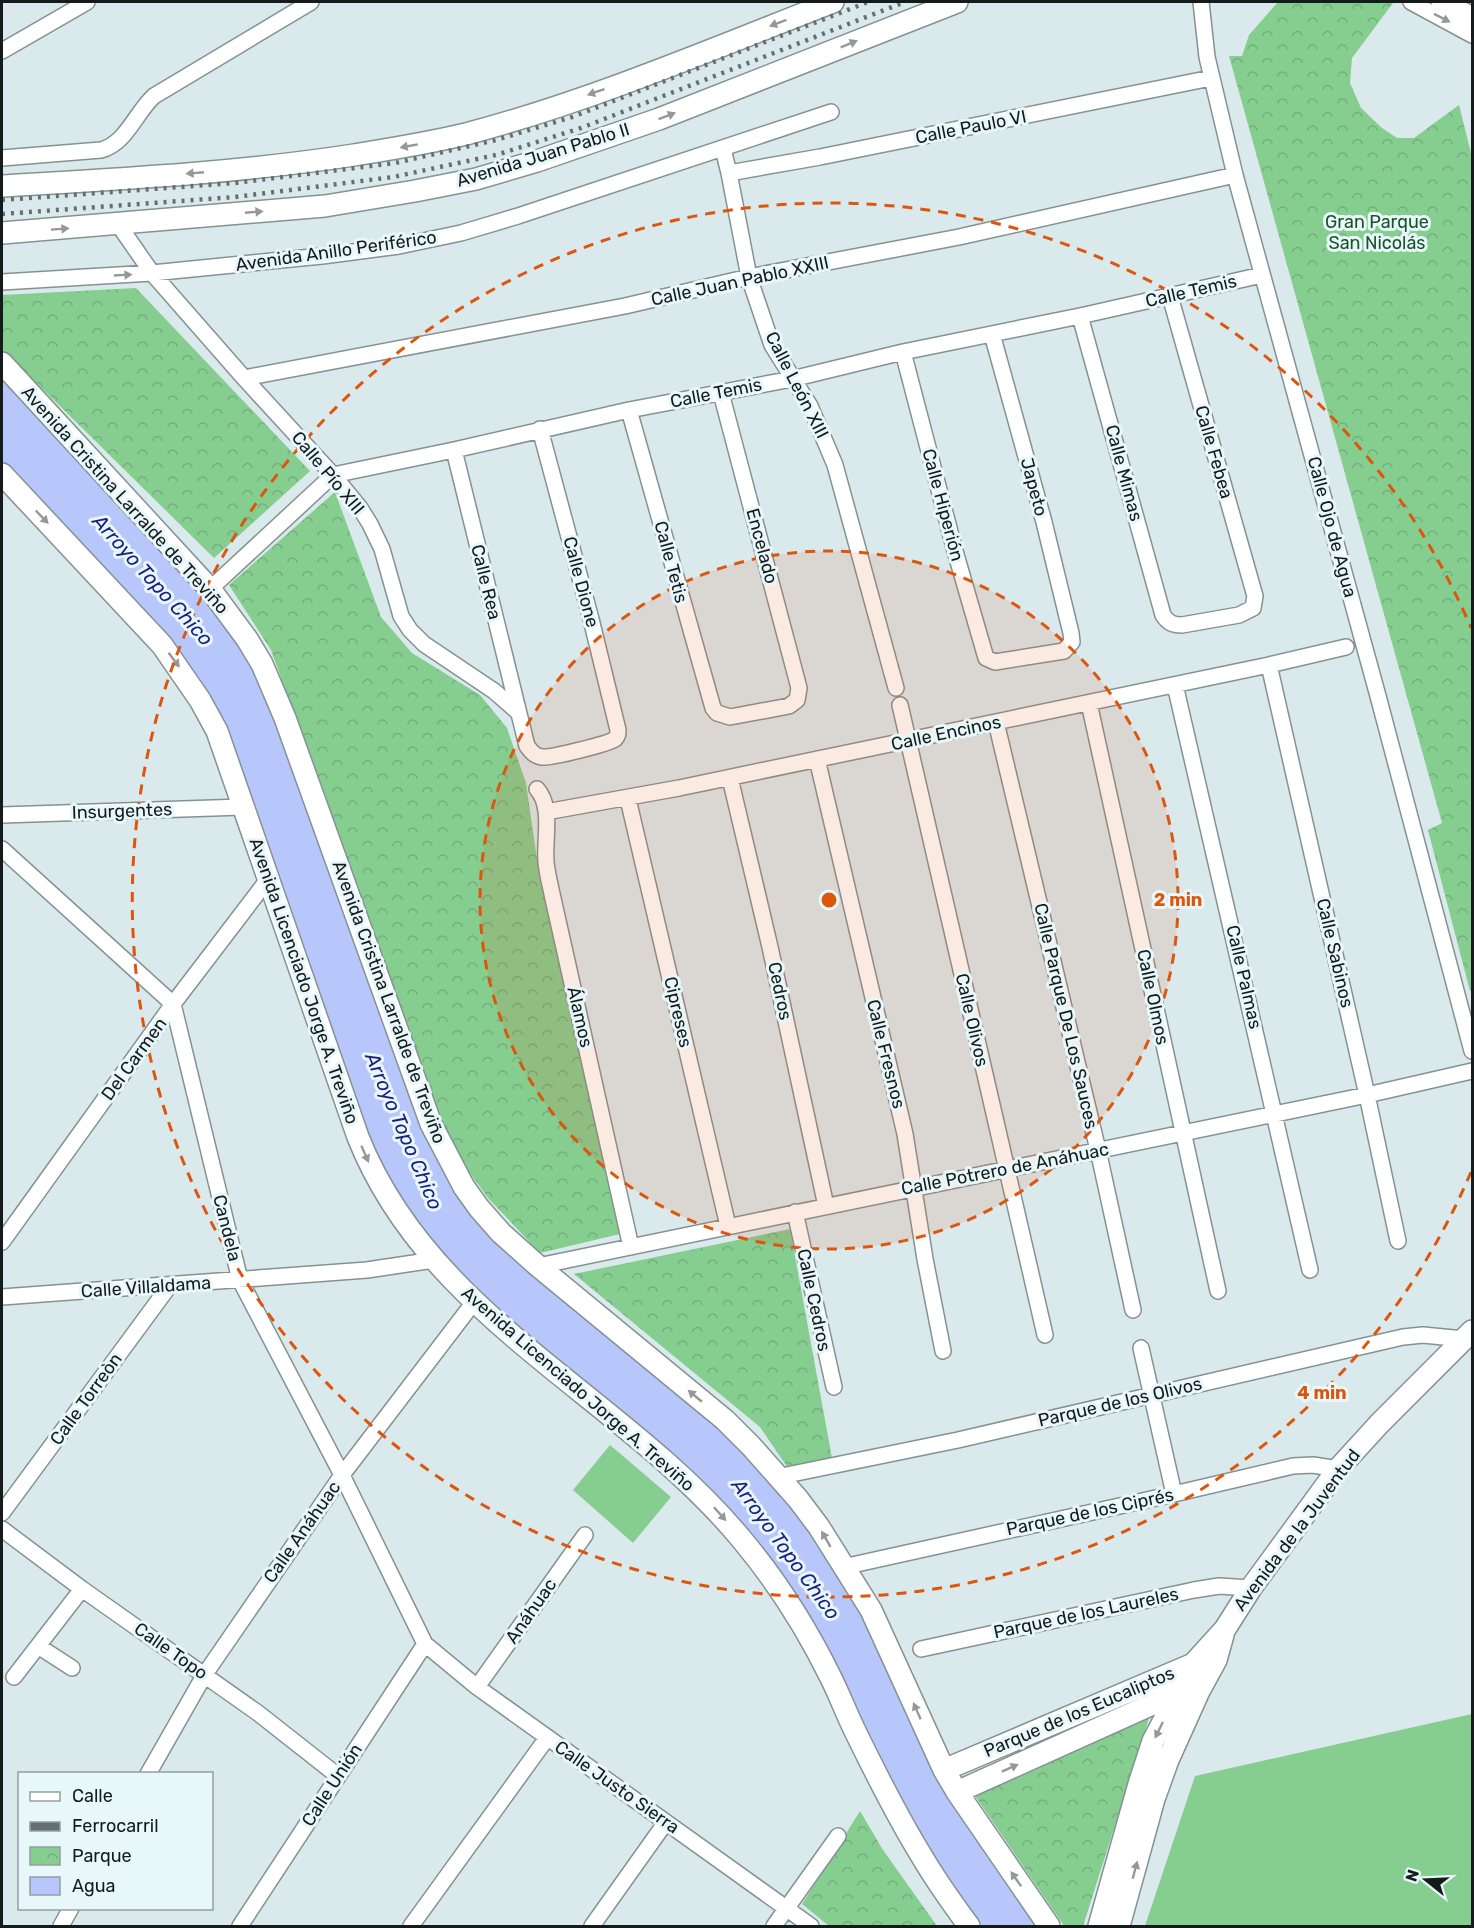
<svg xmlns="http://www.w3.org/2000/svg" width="1474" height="1928" viewBox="0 0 1474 1928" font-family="Rubik,sans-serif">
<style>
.grass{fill:#86cd90}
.park{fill:url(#park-crowns)}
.water{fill:#b7c6fb}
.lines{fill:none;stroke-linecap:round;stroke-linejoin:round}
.street-casing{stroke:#849294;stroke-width:18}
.secondary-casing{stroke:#849294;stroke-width:24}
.street{stroke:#fff;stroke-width:15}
.secondary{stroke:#fff;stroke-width:21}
.rail{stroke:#666f70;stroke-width:4.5;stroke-dasharray:3 6;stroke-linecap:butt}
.oneway{fill:#969898}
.ring{fill:none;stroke:#dd560d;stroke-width:3;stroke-dasharray:10 8}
.labels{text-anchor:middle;stroke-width:6;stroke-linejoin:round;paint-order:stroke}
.street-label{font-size:18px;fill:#151b1b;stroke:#e8f7fa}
.park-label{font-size:18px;fill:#195226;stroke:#e8f7fa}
.water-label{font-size:20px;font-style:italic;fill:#1d1e7e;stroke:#e8f7fa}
.centre{fill:#dd560d;stroke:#e8f7fa;stroke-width:3}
.ring-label{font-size:18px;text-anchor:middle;font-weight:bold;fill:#dd560d;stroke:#e8f7fa;stroke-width:6;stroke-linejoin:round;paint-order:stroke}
</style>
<defs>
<pattern id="park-crowns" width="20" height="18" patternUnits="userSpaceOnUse" patternTransform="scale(1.5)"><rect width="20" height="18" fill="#86cd90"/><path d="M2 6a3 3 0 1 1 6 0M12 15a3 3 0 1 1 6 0" fill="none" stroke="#73af7c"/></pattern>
</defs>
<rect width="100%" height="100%" fill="#dae9ec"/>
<path class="grass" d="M610,1445L671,1497L633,1543L573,1490Z
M1472,1714V1926H1145L1195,1776Z"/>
<path class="park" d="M1278,2L1393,3L1352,58L1350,83L1361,108L1382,128L1397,138H1414L1459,105L1472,157V991H1470L1428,830L1442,823L1229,56H1242L1249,35Z
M136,288L310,471L214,558L2,349V295Z
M335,492L381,617L412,653L480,695L507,728L526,783L540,880L620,1234L540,1253L488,1198L451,1147L271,650L229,585Z
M790,1229L832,1458L788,1468L760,1427L574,1274Z
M1152,1709L1083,1926H1064L971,1790Z
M860,1811L883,1850L937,1926H829L802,1904Z"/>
<path class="water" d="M2,363L247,639L464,1187L682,1385L819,1527L944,1770L1049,1926H968L743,1540L528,1348L387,1194L200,700L2,474Z"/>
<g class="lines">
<g class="street-casing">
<path id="street" d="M1201,2L1207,57L1235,175L1378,696L1472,1051
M1411,2L1472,35
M2,51L87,2
M723,149L729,173L749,277L772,345L810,406L835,465L896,688
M2,158L101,150C126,144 136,112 154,96L311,2
M729,173L820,157L1211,78
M118,224L152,273L244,378L333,475L360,508L370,524L382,549L401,616L410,630L424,644L494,691L518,712
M2,282L152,273L322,256L399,246L461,233L518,216L831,112
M1080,316L1163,615C1168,623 1173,625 1182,625L1239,615L1253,608L1255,596L1170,296
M903,352L955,551L986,658L995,662L1064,651L1072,642L1071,633L1044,522L992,334
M244,378L625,306L749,277L959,237L1235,175
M629,410L713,708L717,713L730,717L789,706L797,700L799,688L721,393
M454,450L527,746C531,751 534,756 542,757C551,758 608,744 615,739C618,735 618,735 618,730L591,619L540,429
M210,589L333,475L454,450L629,410L792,379L903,352L1080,316L1262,275
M1269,665L1367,1095L1398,1241
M1175,685L1310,1270
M1089,703L1218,1291
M900,705L1045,1335
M996,722L1098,1150L1133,1310
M817,759L905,1134L925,1259L943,1351
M730,778L770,947L826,1206
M537,789C553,807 544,839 546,862C547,873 550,884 552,894L631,1247
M628,799L728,1226
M546,812L679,788L1269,665L1346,647
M2,815L243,807
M2,849L173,1004L240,1280L342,1475L425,1644L477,1687L811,1926
M795,1212L834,1387
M2,1242L173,1004L269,878
M538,1266L1367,1095L1472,1071
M2,1297L367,1270L434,1260
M1141,1348L1174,1494
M777,1477L958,1440L1403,1337L1423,1335L1464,1339
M2,1513L170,1285
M2,1529L82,1589L258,1713L338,1776
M843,1567L1174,1494L1293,1466L1313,1465L1338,1469
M38,1646L72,1668
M921,1649L1194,1590L1219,1586L1251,1588
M14,1677L82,1589
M477,1687L585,1535
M148,1774L205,1674L342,1475L474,1302
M61,1926L71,1908
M240,1926L425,1644
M411,1926L547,1738
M592,1926L666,1822
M774,1926L838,1836"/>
</g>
<g class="secondary-casing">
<path id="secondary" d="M1442,2L1472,18
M2,186C119,179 238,173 354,155C391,149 429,143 466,134C591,101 712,49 833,2
M2,233L325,206L415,191L476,179L537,161L659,119L957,2
M2,363L210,589L247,639L262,664L285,718L431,1124L464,1187L479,1208L501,1233L538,1266L725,1420L751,1446L798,1499L819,1527L871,1610L944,1770L957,1792L1049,1926
M2,474L162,645L200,700L217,731L358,1137C430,1319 624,1396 743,1541C778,1583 807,1629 831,1678C840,1696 847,1715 856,1733C876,1774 897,1816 921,1855C935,1879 952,1903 969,1926
M944,1770L1198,1662
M957,1792L1177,1693
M1099,1926L1139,1784L1153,1741L1195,1662L1225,1629L1251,1588L1338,1469L1379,1424L1472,1331
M1119,1926L1154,1799L1168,1760L1199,1691L1216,1660L1223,1635"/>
</g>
<use href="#street" class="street"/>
<use href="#secondary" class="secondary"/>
<path class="rail" d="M2,200L235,183L395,163L496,140L572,117L868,2
M2,214L235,197L393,177L496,155L581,128L905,2"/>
</g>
<defs><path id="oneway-solid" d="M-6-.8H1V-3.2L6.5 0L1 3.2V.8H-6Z" transform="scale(1.5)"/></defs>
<g class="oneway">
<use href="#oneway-solid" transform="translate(1442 18) rotate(27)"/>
<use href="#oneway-solid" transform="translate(778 23) rotate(159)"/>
<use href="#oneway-solid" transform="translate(849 44) rotate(-22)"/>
<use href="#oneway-solid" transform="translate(596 92) rotate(161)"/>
<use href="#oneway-solid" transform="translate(667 116) rotate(-21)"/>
<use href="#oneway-solid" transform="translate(409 146) rotate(170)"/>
<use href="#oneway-solid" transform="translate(195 173) rotate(175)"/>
<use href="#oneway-solid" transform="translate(254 212) rotate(-5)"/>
<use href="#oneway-solid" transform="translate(60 229) rotate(-4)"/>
<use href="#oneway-solid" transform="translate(123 275) rotate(-3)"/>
<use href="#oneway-solid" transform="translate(42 517) rotate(46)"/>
<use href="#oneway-solid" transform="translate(174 660) rotate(53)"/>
<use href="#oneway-solid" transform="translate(365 1154) rotate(66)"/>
<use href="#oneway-solid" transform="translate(695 1396) rotate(-140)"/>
<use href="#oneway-solid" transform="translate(720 1514) rotate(48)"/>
<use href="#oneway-solid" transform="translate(826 1539) rotate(-120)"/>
<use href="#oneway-solid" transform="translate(917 1711) rotate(-114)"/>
<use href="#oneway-solid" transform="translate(1159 1730) rotate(116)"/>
<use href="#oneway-solid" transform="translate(1010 1768) rotate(-24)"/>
<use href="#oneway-solid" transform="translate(1135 1870) rotate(-75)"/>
<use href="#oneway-solid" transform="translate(1016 1879) rotate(-125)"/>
</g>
<circle cx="829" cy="900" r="349" fill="#dd560d" fill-opacity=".12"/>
<g class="ring">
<circle cx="829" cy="900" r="349"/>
<path d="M1471 1172A697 697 0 1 1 1471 628"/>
</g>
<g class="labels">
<g class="street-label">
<text transform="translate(971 127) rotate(-11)" y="6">Calle Paulo VI</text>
<text transform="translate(543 155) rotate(-17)" y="6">Avenida Juan Pablo II</text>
<text transform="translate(336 251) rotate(-8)" y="6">Avenida Anillo Periférico</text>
<text transform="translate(740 281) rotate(-12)" y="6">Calle Juan Pablo XXIII</text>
<text transform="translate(1191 291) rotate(-13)" y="6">Calle Temis</text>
<text transform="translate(797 385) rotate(63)" y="6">Calle León XIII</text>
<text transform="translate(716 393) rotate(-11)" y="6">Calle Temis</text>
<text transform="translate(1214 452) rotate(74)" y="6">Calle Febea</text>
<text transform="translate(328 473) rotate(50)" y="6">Calle Pío XIII</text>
<text transform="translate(1124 473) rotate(75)" y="6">Calle Mimas</text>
<text transform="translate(1034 487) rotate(75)" y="6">Japeto</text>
<text transform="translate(125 500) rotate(48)" y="6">Avenida Cristina Larralde de Treviño</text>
<text transform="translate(943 505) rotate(75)" y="6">Calle Hiperión</text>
<text transform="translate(1332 527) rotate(75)" y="6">Calle Ojo de Agua</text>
<text transform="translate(762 546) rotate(75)" y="6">Encelado</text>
<text transform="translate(671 562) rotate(75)" y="6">Calle Tetis</text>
<text transform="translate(486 582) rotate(76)" y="6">Calle Rea</text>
<text transform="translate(581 582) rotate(75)" y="6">Calle Dione</text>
<text transform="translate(946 733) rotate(-12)" y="6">Calle Encinos</text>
<text transform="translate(122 811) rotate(-2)" y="6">Insurgentes</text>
<text transform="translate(1335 953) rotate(77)" y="6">Calle Sabinos</text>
<text transform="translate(1244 977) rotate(77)" y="6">Calle Palmas</text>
<text transform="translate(304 981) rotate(71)" y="6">Avenida Licenciado Jorge A. Treviño</text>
<text transform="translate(780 991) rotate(78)" y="6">Cedros</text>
<text transform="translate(1153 997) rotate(78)" y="6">Calle Olmos</text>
<text transform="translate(389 1002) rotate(70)" y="6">Avenida Cristina Larralde de Treviño</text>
<text transform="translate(678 1012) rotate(77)" y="6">Cipreses</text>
<text transform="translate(1066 1016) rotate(77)" y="6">Calle Parque De Los Sauces</text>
<text transform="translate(580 1017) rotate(77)" y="6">Álamos</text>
<text transform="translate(972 1020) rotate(77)" y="6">Calle Olivos</text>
<text transform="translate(886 1054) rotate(76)" y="6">Calle Fresnos</text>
<text transform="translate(134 1059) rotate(-54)" y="6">Del Carmen</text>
<text transform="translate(1005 1169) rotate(-11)" y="6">Calle Potrero de Anáhuac</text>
<text transform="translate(227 1228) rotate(76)" y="6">Candela</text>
<text transform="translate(146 1287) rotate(-4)" y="6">Calle Villaldama</text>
<text transform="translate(814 1300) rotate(78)" y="6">Calle Cedros</text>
<text transform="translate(578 1389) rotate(41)" y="6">Avenida Licenciado Jorge A. Treviño</text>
<text transform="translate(86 1399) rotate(-54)" y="6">Calle Torreòn</text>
<text transform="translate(1120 1402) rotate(-13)" y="6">Parque de los Olivos</text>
<text transform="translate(1090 1512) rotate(-12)" y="6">Parque de los Ciprés</text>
<text transform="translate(1297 1530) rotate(-53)" y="6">Avenida de la Juventud</text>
<text transform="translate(302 1532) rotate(-55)" y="6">Calle Anáhuac</text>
<text transform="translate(531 1611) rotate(-55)" y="6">Anáhuac</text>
<text transform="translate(1086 1613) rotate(-12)" y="6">Parque de los Laureles</text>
<text transform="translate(171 1651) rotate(35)" y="6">Calle Topo</text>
<text transform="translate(1079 1712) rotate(-23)" y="6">Parque de los Eucaliptos</text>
<text transform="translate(332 1785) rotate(-57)" y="6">Calle Unión</text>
<text transform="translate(617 1787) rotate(35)" y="6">Calle Justo Sierra</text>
</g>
<g class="park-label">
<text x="1377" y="228">Gran Parque<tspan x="1377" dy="21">San Nicolás</tspan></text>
</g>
<g class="water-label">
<text transform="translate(153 580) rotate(48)" y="7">Arroyo Topo Chico</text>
<text transform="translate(404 1131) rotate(67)" y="7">Arroyo Topo Chico</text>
<text transform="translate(786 1549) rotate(54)" y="7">Arroyo Topo Chico</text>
</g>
</g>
<circle cx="829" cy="900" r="9" class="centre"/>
<g class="ring-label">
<text x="1178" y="906">2 min</text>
<text x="1322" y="1399">4 min</text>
</g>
<rect width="1474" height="1928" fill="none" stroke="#151b1b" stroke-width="6"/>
<rect x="18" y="1772" width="195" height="138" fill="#e8f7fa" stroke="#949fa1" stroke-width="1.5"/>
<rect x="30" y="1792" width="30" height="9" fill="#ffffff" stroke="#949fa1" stroke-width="1.5"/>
<text x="72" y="1802" font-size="18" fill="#151b1b">Calle</text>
<rect x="30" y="1822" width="30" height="9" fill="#666f70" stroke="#949fa1" stroke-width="1.5"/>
<text x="72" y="1832" font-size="18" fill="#151b1b">Ferrocarril</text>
<rect x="30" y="1847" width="30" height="18" fill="url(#park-crowns)" stroke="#949fa1" stroke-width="1.5"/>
<text x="72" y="1862" font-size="18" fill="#151b1b">Parque</text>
<rect x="30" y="1877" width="30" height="18" fill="#b7c6fb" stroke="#949fa1" stroke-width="1.5"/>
<text x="72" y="1892" font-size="18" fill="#151b1b">Agua</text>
<g transform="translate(1426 1880) rotate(288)" stroke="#e8f7fa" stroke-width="4.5" paint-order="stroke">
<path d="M0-4.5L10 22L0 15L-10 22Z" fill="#151b1b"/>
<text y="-9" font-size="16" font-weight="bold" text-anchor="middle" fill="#151b1b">N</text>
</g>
</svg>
